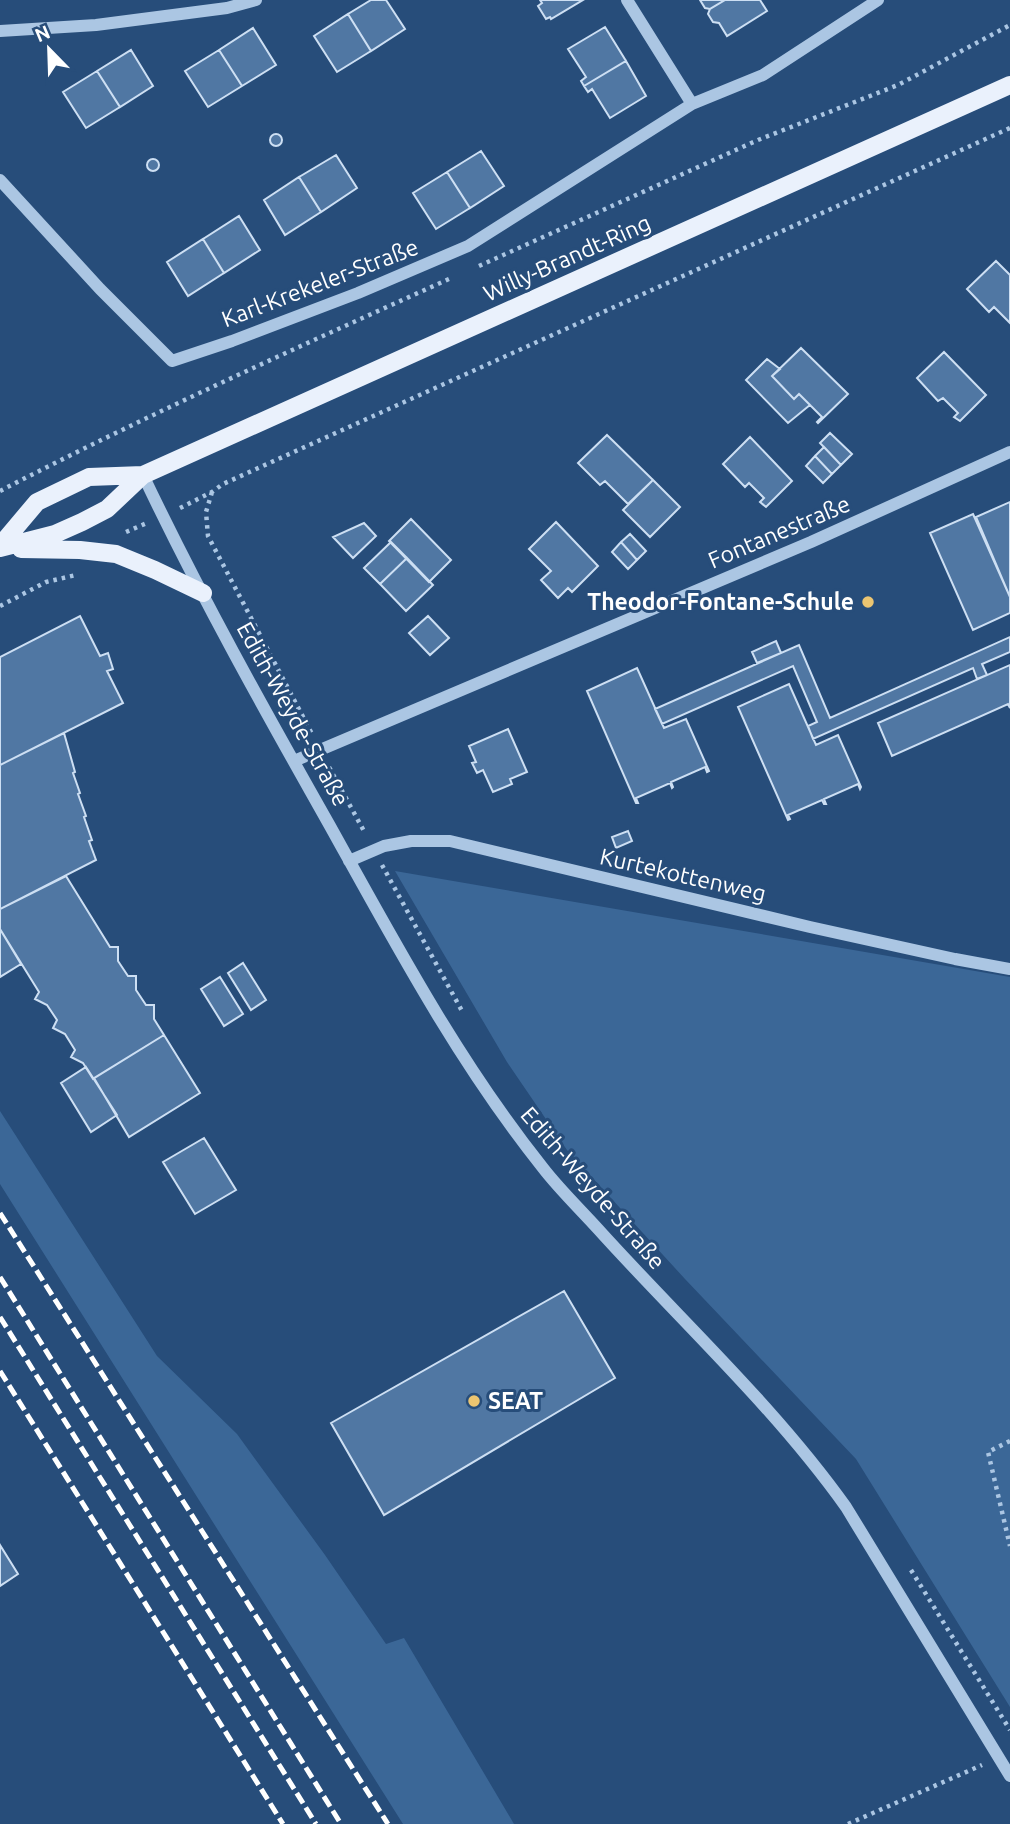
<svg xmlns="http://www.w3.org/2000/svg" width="1010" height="1824" viewBox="0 0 1010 1824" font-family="Ubuntu,sans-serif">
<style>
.green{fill:#3b6797}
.building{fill:#5077a3;stroke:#cddff3;stroke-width:2}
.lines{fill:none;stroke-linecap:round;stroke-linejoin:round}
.path{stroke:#abc6e3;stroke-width:4.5;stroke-dasharray:3.5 5;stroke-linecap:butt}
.minor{stroke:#abc6e3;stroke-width:12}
.major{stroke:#eaf1fc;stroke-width:18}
.rail{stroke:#fff;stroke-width:5;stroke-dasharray:12 5;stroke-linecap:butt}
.poi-dot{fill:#ebc571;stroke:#274d7a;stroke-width:2.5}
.labels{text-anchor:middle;stroke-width:6;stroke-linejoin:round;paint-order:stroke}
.street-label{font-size:23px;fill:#fff;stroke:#274d7a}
.poi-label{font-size:23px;font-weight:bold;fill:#fff;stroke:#274d7a;text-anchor:end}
</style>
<rect width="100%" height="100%" fill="#274d7a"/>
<path class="green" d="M395,871L1010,977V1707L856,1459L685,1279L567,1150L507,1062Z
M0,1111L157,1356L237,1434L325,1555L386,1644L404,1638L514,1824H403L0,1184Z"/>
<path class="building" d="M371,0H386L405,29L371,51L348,14Z
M540,0H583L551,19L550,17L546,19L538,6L542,3Z
M700,0H725L710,9L705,8Z
M725,0H760L767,11L727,36L719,23L713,22L708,14L710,9Z
M348,14L371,51L337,72L314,36Z
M605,27L626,61L584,86L581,81L586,77L568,49Z
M253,28L276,65L242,86L219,50Z
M131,50L153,86L120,107L97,71Z
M219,50L242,86L208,107L185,71Z
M626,61L646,96L610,118L592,89L588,92L584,86Z
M97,71L120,107L86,128L63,92Z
M270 140a6 6 0 1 1 12 0a6 6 0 1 1-12 0Z
M481,151L504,186L470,208L447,172Z
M336,155L357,188L321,212L299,177Z
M147 165a6 6 0 1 1 12 0a6 6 0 1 1-12 0Z
M447,172L470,208L436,229L413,193Z
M299,177L321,212L285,235L264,200Z
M239,216L260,250L224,273L203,239Z
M203,239L224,273L188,296L167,262Z
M996,261L1010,275V323L994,307L989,312L967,289Z
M801,348L848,394L818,423L817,422L822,417L799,394L794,399L772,376Z
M944,352L986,395L960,421L954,417L958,413L943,398L938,401L917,378Z
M767,359L780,369L772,376L794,399L799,394L810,405L788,423L746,380Z
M830,433L852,454L841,465L820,443Z
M607,435L653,480L628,504L605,481L600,485L578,463Z
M750,437L792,481L766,507L760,502L764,498L749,483L745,487L723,464Z
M824,447L841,465L832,474L815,456Z
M815,456L832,474L823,483L806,466Z
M653,480L680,507L650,537L623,510Z
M1010,502V597L976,517Z
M973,514L1010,597V613L973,630L930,533Z
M411,519L451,560L429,582L389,541Z
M556,522L598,566L572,592L568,588L558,598L541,580L551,571L529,549Z
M364,523L376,536L353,558L333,537Z
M630,534L646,551L637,560L621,542Z
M391,542L407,558L380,584L364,568Z
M621,542L637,560L628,569L612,552Z
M407,558L433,585L406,611L380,584Z
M80,616L100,656L108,653L113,669L107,671L123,703L0,765V657Z
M428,616L449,638L430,655L409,633Z
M1010,637V652L982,664L987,675L977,679L973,668L813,739L808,726L817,722L793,666L662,724L655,709L799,645L830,718Z
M776,641L781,653L757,663L752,652Z
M1010,665V708L1008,704L892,756L878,723Z
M637,668L664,728L686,719L709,771L707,772L705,767L671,782L673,787L672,788L670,783L636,798L638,803H636L587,691Z
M789,684L816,745L838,735L861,787L860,789L858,784L824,799L826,804H824L822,800L788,815L790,819L788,820L738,707Z
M508,729L527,772L510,779L512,784L493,792L483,770L477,773L472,763L476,762L469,746Z
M64,733L75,772L73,773L80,793L78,794L86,816L84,817L92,840L89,841L96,860L0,909V765Z
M628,831L632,841L616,848L612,837Z
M66,876L110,947H118V961L128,976H136V990L146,1005H154V1019L164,1035L93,1079L83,1063L71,1057L75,1050L65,1034L53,1028L57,1020L47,1005L35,999L39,992L0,929V909Z
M0,929L21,964L0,977Z
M243,963L266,1000L251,1010L228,973Z
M220,977L243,1014L224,1026L201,989Z
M164,1035L200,1093L129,1137L94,1078Z
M86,1067L117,1115L91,1132L61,1083Z
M204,1138L236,1190L195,1214L163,1162Z
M564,1291L615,1378L384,1515L331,1423Z
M0,1545L18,1574L0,1586Z"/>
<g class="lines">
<path class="path" d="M479,266L758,140L898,85L1010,25
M0,491C147,415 298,347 449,279
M212,492L206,512L208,536L312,734
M180,508L212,492L223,484L1010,128
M126,532L147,523
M0,606L46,582L76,575
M329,767L365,833
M382,865L462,1011
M1010,1441L988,1452L1010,1546
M911,1570L1010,1730
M848,1824L982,1765"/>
<path class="minor" d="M627,0L692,104
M0,31L96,25L227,8L256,0
M0,180L100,289L172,361L232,341L358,293L468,246L692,104L763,75L878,0
M143,475C200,595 265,711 330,826C395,943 459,1063 543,1168C560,1190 580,1209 598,1229C681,1321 774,1406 846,1507L1010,1776
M294,761L811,542L1010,452
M349,861L384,846L411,841H450L810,927L955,959L1010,969"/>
<path class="major" d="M0,546L37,502L89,477L143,475
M0,548L55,534L82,522L107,509L143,475L1010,85
M21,549L80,550L116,554L155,570L203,593"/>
<path class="rail" d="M0,1213L388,1824
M0,1277L341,1824
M0,1317L316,1824
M0,1371L283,1824"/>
</g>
<g class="poi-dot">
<circle cx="868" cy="602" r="7"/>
<circle cx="474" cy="1401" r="7"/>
</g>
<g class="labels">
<g class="street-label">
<text transform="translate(567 258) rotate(-24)" y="8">Willy-Brandt-Ring</text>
<text transform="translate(320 283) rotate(-21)" y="8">Karl-Krekeler-Straße</text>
<text transform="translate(779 532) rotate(-23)" y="8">Fontanestraße</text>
<text transform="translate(293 714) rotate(61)" y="8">Edith-Weyde-Straße</text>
<text transform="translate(683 875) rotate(13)" y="8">Kurtekottenweg</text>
<text transform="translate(593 1188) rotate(49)" y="8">Edith-Weyde-Straße</text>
</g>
<g class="poi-label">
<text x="854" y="610">Theodor-Fontane-Schule</text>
<text x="488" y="1409" text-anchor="start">SEAT</text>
</g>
</g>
<g transform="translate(49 49) rotate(337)" stroke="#274d7a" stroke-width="5" paint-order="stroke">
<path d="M0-5L12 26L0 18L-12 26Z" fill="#ffffff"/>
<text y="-10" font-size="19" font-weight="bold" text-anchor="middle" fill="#ffffff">N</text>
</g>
</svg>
